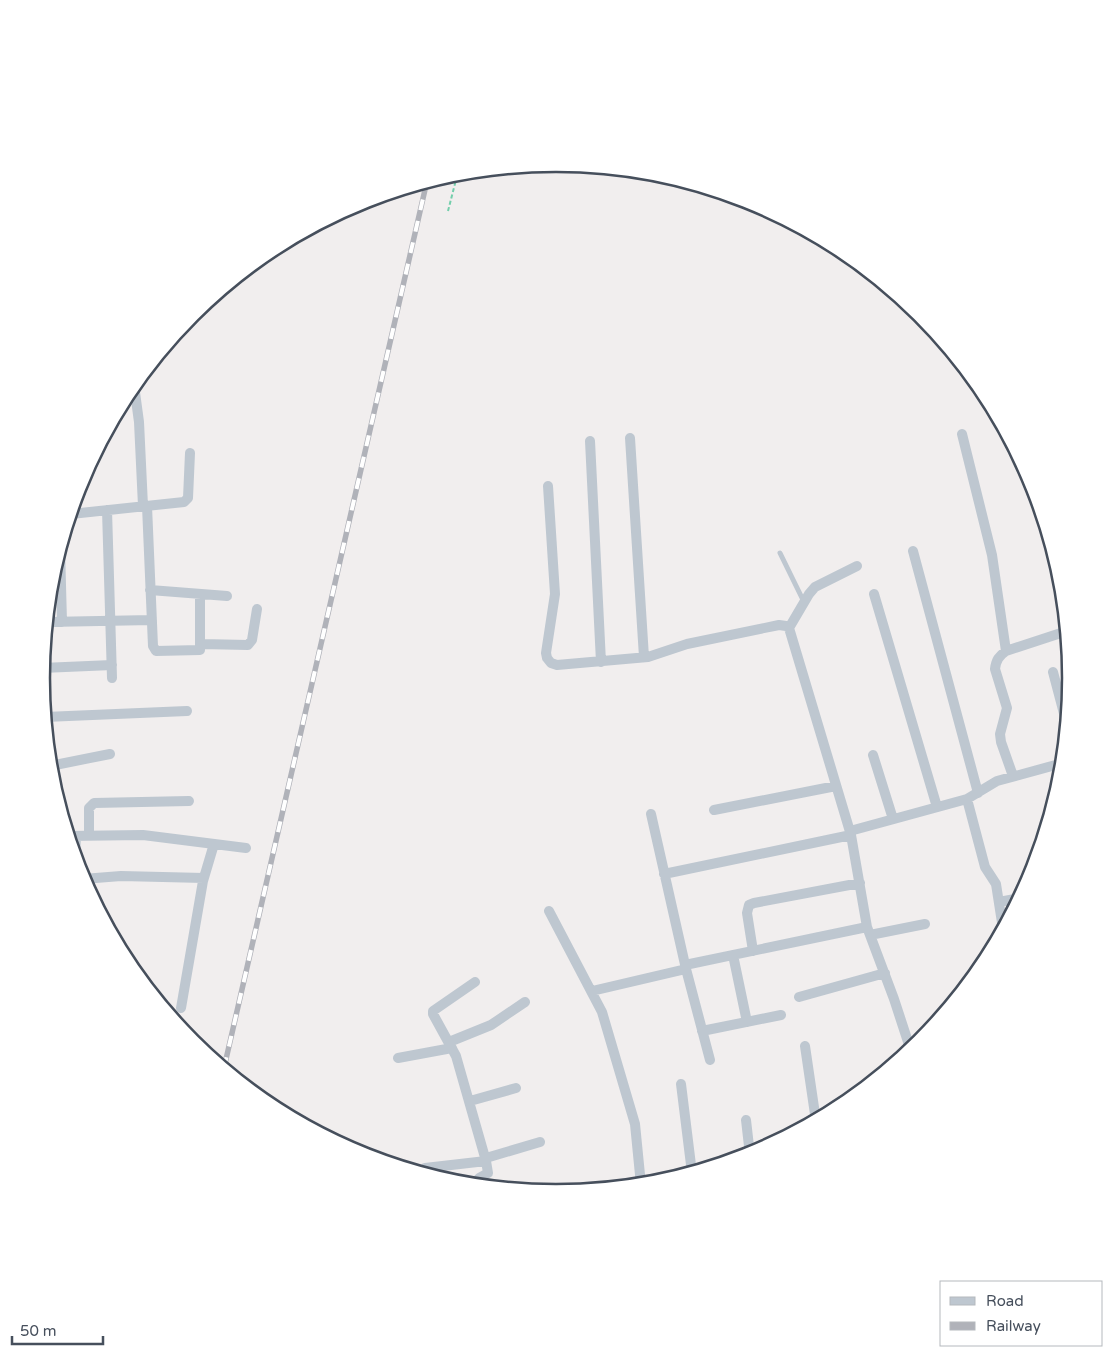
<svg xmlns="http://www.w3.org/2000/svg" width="1113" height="1356" viewBox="0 0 1113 1356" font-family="'Varela Round',sans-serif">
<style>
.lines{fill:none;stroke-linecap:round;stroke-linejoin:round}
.path{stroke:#73ceab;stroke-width:2;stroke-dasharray:4 2.5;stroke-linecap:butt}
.service{stroke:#bec7d0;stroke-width:5}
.minor{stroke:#bec7d0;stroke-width:10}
.rail-casing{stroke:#b0b2b9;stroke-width:5.5}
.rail{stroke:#fff;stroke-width:4;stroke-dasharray:11;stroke-linecap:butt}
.rim{fill:none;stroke:#464f5c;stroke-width:2.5}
</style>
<rect width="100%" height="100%" fill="#f1eeee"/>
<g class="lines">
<path class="path" d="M448,211L458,172"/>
<path class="service" d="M780,553L804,602"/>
<path class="minor" d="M134,385L139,422L143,506
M962,434L992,555L1006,651
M630,438L644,657
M590,441L601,662
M548,486L555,594L546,653L547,658L551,663L557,665L648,657L687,644L779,625L786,626L789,628L851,835L867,927L894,999L911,1051
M147,506L153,646L156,651L200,650V594
M107,510L112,678
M71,514L184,502L188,498L190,453
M60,548L62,622
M913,551L978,793
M150,590L227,596
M874,594L937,807
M47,622L152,620
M789,628L809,594L815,587L857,566
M201,644L248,645L252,640L257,609
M42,668L112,665
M1053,672L1067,725
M45,717L187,711
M873,755L893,819
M50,766L110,754
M1013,776L1001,742L1000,734L1007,708L995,669C996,660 999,656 1006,651L1067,631
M967,799L985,867L996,884L1003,929
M714,810L836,786
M651,814L686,969L710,1060
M850,831L967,799L997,781L1063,763
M89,835V808L94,803L189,801
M69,836L143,835L246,848
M75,856L76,836
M664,874L851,835
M83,879L121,876L204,878
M999,902L1020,898
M549,911L602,1012L635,1124L641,1185
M870,935L925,924
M753,951L747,913L749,905L754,903L860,883
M733,955L747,1022
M685,965L867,927
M475,982L433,1011V1014L456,1056L486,1161L488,1173L479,1178V1186
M592,991L686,969
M799,997L885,973
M181,1008L203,881L214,844
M702,1031L781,1015
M449,1042L491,1025L525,1002
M805,1046L816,1121
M398,1058L452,1048
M681,1084L692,1173
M470,1101L516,1088
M746,1120L750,1155
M486,1158L540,1142
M425,1168L486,1161"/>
<g class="rail-casing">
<path id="rail" d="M224,1068L427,181"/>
</g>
<use href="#rail" class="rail"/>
</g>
<path d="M0 0H1113V1356H0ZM50 678a506 506 0 1 1 1012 0a506 506 0 1 1-1012 0Z" fill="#fff" fill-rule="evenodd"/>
<path class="rim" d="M50 678a506 506 0 1 1 1012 0a506 506 0 1 1-1012 0Z"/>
<rect x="940" y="1281" width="162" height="65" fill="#ffffff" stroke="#b5b9be"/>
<rect x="950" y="1297" width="25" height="8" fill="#bec7d0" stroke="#b5b9be"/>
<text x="986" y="1306" font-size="15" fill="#464f5c">Road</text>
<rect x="950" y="1322" width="25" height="8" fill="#b0b2b9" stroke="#b5b9be"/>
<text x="986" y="1331" font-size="15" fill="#464f5c">Railway</text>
<path d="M12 1336v8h91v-8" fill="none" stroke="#464f5c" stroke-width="2.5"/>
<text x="20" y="1336" font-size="15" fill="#464f5c" stroke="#ffffff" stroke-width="4" paint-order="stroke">50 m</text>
</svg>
